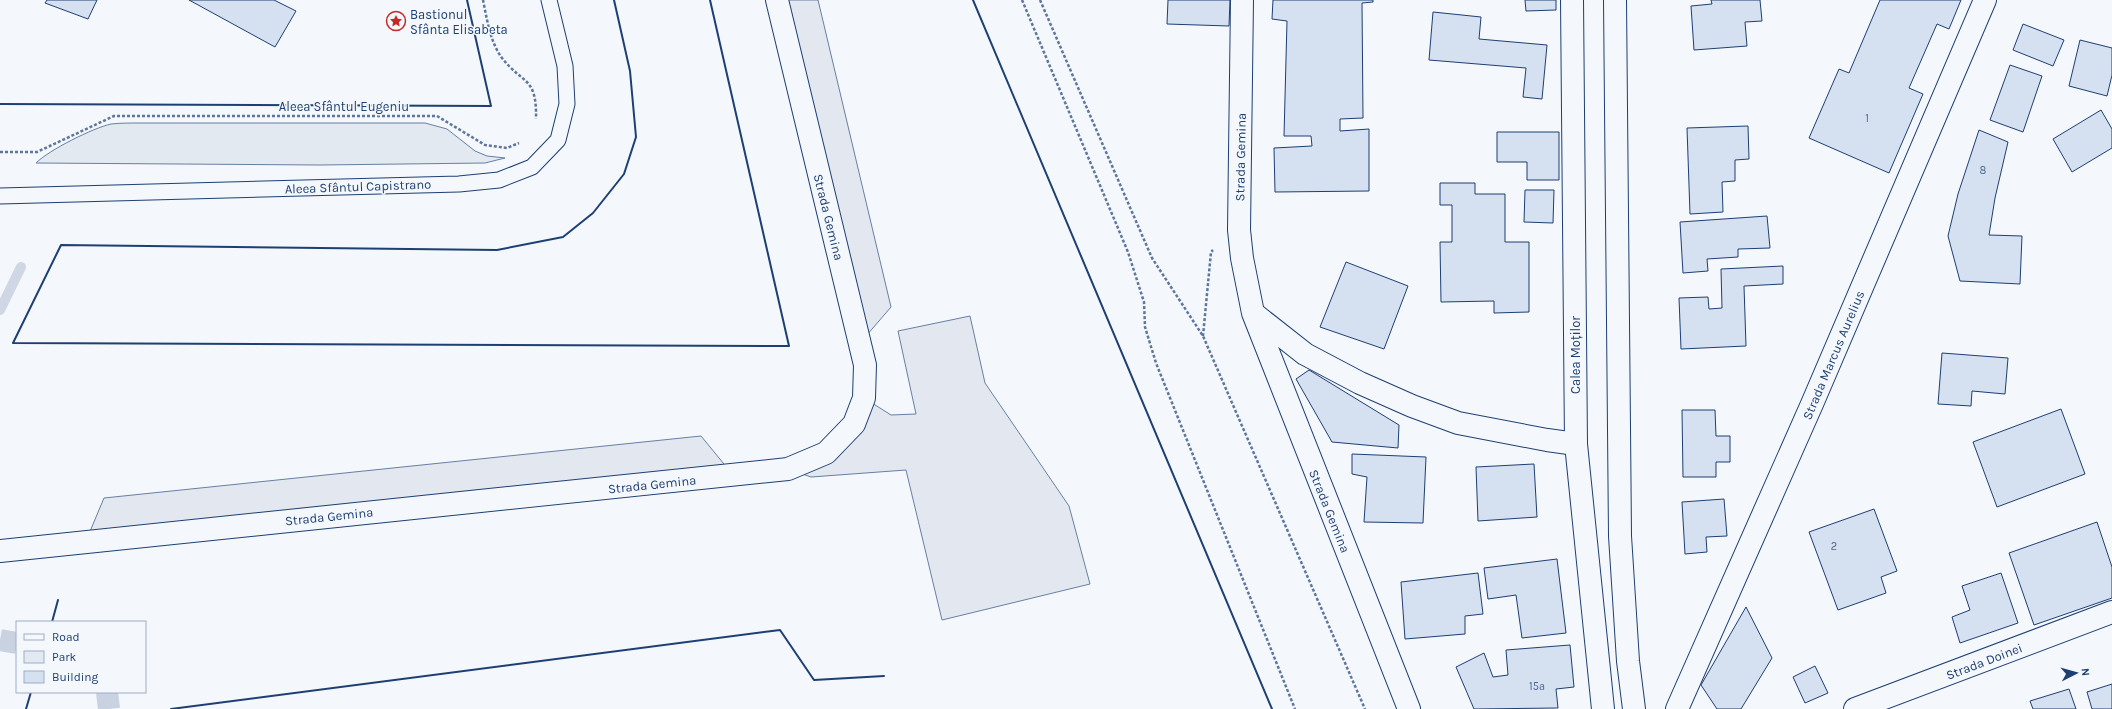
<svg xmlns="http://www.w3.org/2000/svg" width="2112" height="709" viewBox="0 0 2112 709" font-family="Karla,sans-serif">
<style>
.green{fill:#e3e9f0;stroke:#687fa3}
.parking{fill:#e3e8f0;stroke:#687fa3}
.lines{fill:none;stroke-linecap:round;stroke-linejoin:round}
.stream{stroke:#cfd7e4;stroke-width:10}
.building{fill:#d5e0f0;stroke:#1d3f73}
.street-tunnel{stroke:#c9d2e0;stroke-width:22;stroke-dasharray:22 11;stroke-linecap:butt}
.lane-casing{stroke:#1d3f73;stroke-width:17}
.street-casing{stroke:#1d3f73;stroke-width:24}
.secondary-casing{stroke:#1d3f73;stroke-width:24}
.primary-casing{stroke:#1d3f73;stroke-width:24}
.path{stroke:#5e769c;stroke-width:2.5;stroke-dasharray:3 2;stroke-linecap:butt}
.lane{stroke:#f4f7fb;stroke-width:15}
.street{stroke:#f4f7fb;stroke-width:22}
.secondary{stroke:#f4f7fb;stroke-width:22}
.primary{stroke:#f4f7fb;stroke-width:22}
.wall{stroke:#1d3f73;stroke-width:2}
.labels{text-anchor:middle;stroke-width:3;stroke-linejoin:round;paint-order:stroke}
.number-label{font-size:11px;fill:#4b6792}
.poi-label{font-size:13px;fill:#1d3f73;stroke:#f4f7fb;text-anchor:start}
.street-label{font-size:13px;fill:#1d3f73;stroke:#f4f7fb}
</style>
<rect width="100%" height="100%" fill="#f4f7fb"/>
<path class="green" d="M139,123H425L447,129L475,151L487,156L505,158L485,163L320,165L36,163C49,150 93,128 111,124C120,123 130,123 139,123Z"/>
<path class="parking" d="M777,0H818L891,307L860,343Z
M970,316L985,383L1069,506L1090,584L942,620L906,470L811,477L788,469L826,453L864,398L891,415L916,414L898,331Z
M701,436L733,475L86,541L104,498Z"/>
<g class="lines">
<path class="stream" d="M0,310L21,267"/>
</g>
<path class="building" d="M47,0H97L88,19L45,3Z
M189,0H274L296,11L275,47Z
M1168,0H1230L1229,26L1167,24Z
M1273,0H1373V2L1362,3L1363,118L1340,119V131L1369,129V191L1275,192L1274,148L1312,146L1311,136H1284L1287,21L1272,19Z
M1525,0H1556V10L1526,11Z
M1711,0H1760L1762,21L1745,22L1747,46L1694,50L1691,6L1712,4Z
M1880,0H1961L1949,29L1937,24L1909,88L1923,94L1889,173L1809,138L1839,69L1849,73Z
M1433,12L1481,17L1479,39L1547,45L1542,99L1523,97L1526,68L1429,60Z
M2023,24L2064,40L2053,66L2013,50Z
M2080,40L2112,48V75L2107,96L2069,86Z
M2010,65L2042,76L2023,132L1990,120Z
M2101,110L2112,129V148L2072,172L2053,139Z
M1748,126L1749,159L1735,160V181L1722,182L1723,212L1690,214L1687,128Z
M1979,130L2008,142L1995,198L1989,235L2022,236L2020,284L1960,281L1948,236L1958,194Z
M1497,132H1559V180H1527V162H1497Z
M1440,183H1475V194H1505V242H1529V312L1494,313V301L1441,302L1440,242H1452V205H1440Z
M1525,190H1554L1553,223L1524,222Z
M1767,216L1770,248L1738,249V257L1707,259L1708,271L1683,273L1680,222Z
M1346,262L1408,286L1384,349L1320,327Z
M1783,266V284L1744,286L1746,346L1681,349L1679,298L1708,297L1709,309L1722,308L1721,269Z
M1942,353L2008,358L2005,394L1972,391L1971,406L1938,404Z
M1309,370L1399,425L1398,448L1332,442L1296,379Z
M2061,409L2085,474L1997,507L1973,442Z
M1682,410H1715L1716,436H1730V462H1716V477H1683Z
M1352,454L1426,457L1423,523L1364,522L1367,477L1352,474Z
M1534,464L1537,517L1478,521L1476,467Z
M1724,499L1727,536L1706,537L1707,552L1685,554L1682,502Z
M1874,509L1897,571L1881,577L1886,593L1838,610L1809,532Z
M2097,522L2112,567V598L2034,625L2009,553Z
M1557,559L1566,633L1522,638L1516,595L1488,599L1484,568Z
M1478,573L1483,614L1465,616V634L1405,639L1401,582Z
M2001,573L2018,623L1960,643L1952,617L1970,610L1962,586Z
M1746,607L1772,658L1741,709H1717L1701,685Z
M1570,645L1574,687L1556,689L1558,708L1474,709L1456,667L1484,653L1493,677L1508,675L1506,650Z
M1815,666L1828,693L1805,703L1793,677Z
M2112,684V709H2092L2087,692Z
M2069,689L2076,709H2033L2030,701Z"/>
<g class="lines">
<path class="street-tunnel" d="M0,640L17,643
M107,692L109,709"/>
<g class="lane-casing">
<path id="lane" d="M0,196L459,184L499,180L532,167L558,140L567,104L565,66L549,0"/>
</g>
<g class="street-casing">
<path id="street" d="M1242,0L1239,230L1242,258L1253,313L1409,709
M1253,313L1305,354L1360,383L1412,406L1458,423L1547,440L1576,444
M0,551L788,469L826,453L854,424L864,398L865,365L777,0
M1677,709L1812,404L1985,0"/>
</g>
<g class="secondary-casing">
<path id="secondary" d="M1855,709L2112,612"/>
</g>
<g class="primary-casing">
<path id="primary" d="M1572,0L1576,444L1603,709
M1615,0L1620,536L1628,661L1634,709"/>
</g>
<path class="path" d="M483,0C487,19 490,42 502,58C523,85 537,76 536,119
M1022,0L1128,252L1144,302L1145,327L1156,363L1295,709
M1040,0L1152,258L1203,336L1365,709
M0,152H37L114,116H437L485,145L507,148L519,143
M1203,336L1211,252L1213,250"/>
<use href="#lane" class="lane"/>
<use href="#street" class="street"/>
<use href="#secondary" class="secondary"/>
<use href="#primary" class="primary"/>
<path class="wall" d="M614,0L630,71L636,137L624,174L593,213L563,237L497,250L61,245L13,343L789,346L710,0
M973,0L1272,709
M0,104L491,106L467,0
M52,622L58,600
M26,709L31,692
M171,709L780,630L814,680L884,676"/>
</g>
<defs>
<g id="sight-ring" transform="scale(1)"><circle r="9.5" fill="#f4f7fb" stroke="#c62828" stroke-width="1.5"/><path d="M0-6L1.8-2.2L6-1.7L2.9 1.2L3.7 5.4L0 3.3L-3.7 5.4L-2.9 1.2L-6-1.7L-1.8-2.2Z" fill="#c62828"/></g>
</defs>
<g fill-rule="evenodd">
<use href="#sight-ring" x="396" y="21"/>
</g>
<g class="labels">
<g class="number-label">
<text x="1867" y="122">1</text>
<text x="1983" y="174">8</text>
<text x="1834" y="550">2</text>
<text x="1537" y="690">15a</text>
</g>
<g class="poi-label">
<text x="410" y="19">Bastionul<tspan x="410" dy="15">Sfânta Elisabeta</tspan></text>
</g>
<g class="street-label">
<text x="344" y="111">Aleea Sfântul Eugeniu</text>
<text transform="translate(1240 157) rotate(-89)" y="5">Strada Gemina</text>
<text transform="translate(358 186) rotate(-2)" y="5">Aleea Sfântul Capistrano</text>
<text transform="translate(829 217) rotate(76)" y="5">Strada Gemina</text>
<text transform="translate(1575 355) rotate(-90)" y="5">Calea Moților</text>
<text transform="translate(1833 355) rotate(-67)" y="5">Strada Marcus Aurelius</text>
<text transform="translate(652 484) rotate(-6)" y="5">Strada Gemina</text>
<text transform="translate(1330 511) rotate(68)" y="5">Strada Gemina</text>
<text transform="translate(329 516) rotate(-6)" y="5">Strada Gemina</text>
<text transform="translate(1984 661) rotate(-21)" y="5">Strada Doinei</text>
</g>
</g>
<rect x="16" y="621" width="130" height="72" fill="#f4f7fb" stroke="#9eadc5"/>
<rect x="24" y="634" width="20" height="6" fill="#f4f7fb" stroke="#9eadc5"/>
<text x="52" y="641" font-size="12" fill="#1d3f73">Road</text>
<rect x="24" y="651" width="20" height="12" fill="#e3e9f0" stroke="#9eadc5"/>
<text x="52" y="661" font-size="12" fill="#1d3f73">Park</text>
<rect x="24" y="671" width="20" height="12" fill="#d5e0f0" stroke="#9eadc5"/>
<text x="52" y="681" font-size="12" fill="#1d3f73">Building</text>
<g transform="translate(2076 673) rotate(84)" stroke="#f4f7fb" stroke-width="3" paint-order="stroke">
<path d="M0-3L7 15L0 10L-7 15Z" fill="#1d3f73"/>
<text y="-6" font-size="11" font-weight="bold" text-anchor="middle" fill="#1d3f73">N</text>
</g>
</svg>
